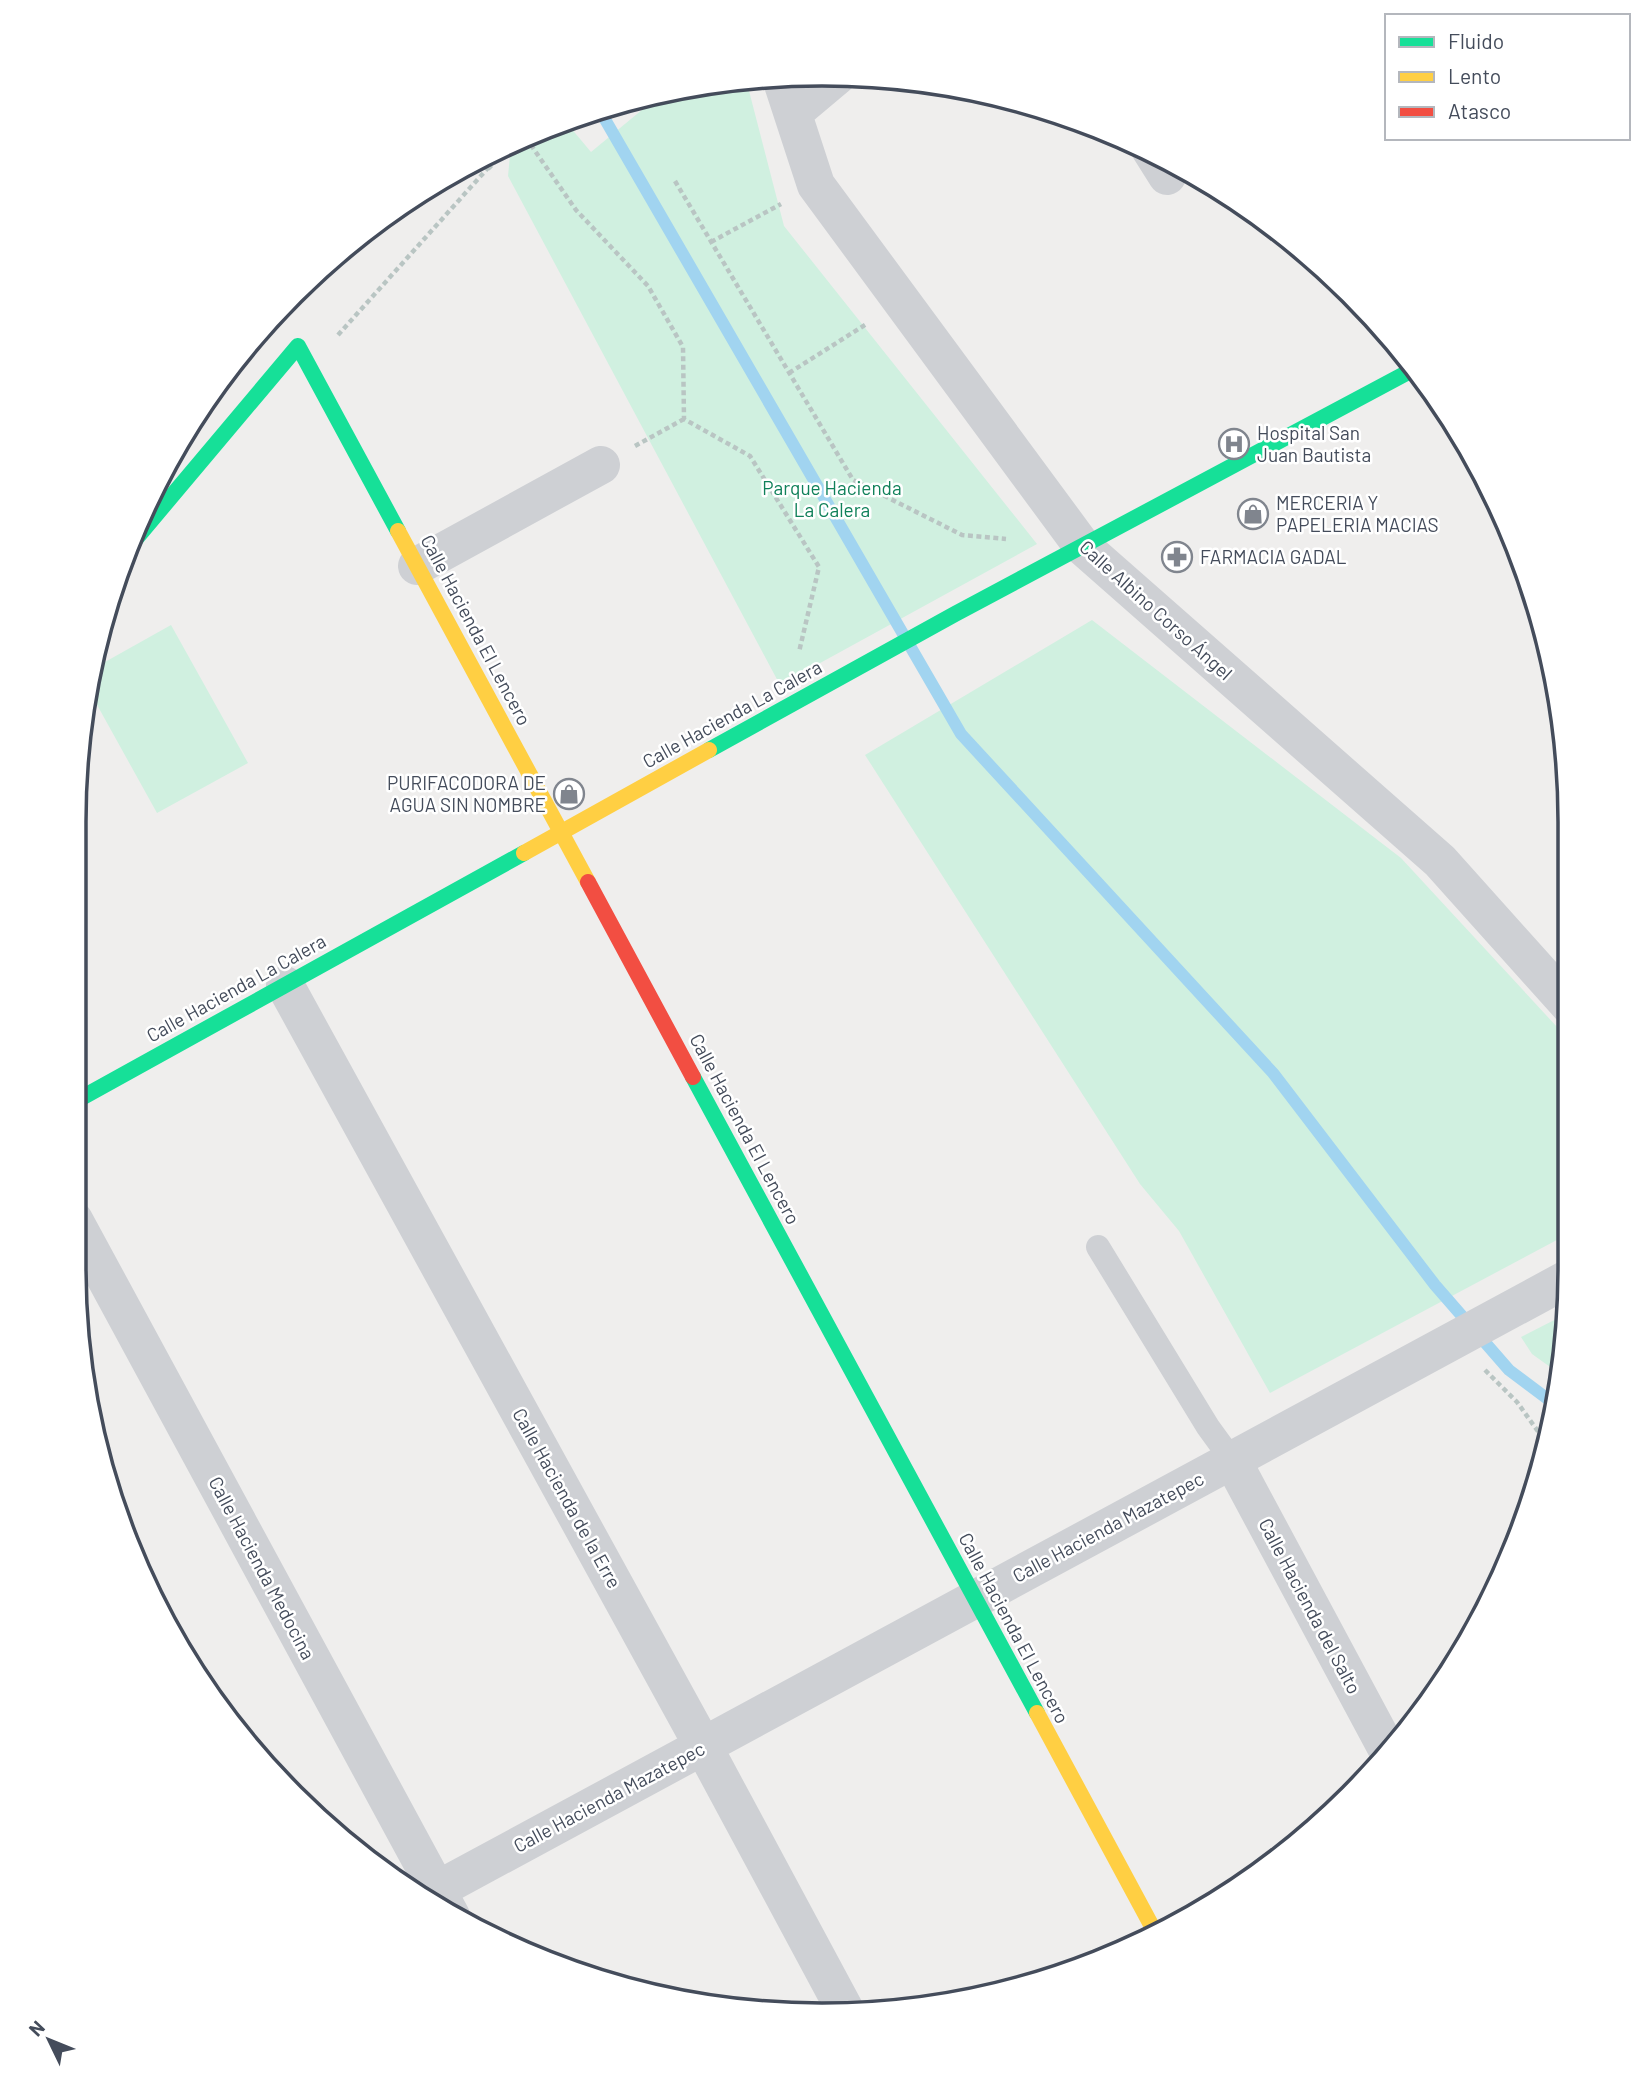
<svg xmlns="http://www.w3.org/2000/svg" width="1644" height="2089" viewBox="0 0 1644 2089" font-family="Barlow,sans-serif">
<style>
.green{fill:#d0f0e0}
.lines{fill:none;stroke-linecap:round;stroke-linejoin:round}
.stream{stroke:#a1d4f0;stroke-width:12}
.path{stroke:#b9c5c3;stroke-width:4.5;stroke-dasharray:5 3.5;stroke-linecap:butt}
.lane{stroke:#ced0d4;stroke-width:24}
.street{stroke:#ced0d4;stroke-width:38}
.fast{stroke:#16e098;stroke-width:16}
.slow{stroke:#ffcf43;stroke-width:16}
.jam{stroke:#f24e42;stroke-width:16}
.labels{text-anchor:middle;stroke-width:5;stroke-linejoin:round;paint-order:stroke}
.poi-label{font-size:19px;fill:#444c5b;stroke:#fff;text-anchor:start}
.park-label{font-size:19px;fill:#10815a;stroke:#fff}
.street-label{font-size:19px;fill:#444c5b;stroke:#fff}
.rim{fill:none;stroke:#444c5b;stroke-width:3.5}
</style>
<rect width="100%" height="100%" fill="#efeeed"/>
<path class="green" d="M747,83L784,226L1037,544L780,685L508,176L511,145L565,121L591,152L660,95Z
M1092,620L1401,858L1570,1041V1233L1270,1393L1179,1231L1140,1184L865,755Z
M171,625L248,763L157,813L91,694L96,667Z
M1566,1314L1560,1374L1532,1354L1521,1337Z"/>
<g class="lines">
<path class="stream" d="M599,109L961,734L1273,1073L1435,1285L1509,1370L1557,1406"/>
<path class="path" d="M526,138L576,210L648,286L683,347L684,419L750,456L819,567L799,652
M488,169L511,145
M675,181L853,480L962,535L1006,539
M711,242L781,204
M338,335L487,169L489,155
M789,373L868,323
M635,446L684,419
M1485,1370L1517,1402L1547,1444"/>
<path class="lane" d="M1098,1247L1208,1427L1232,1460"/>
<path class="street" d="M781,78L816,185L1082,546L1440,861L1570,1006
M793,113L837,76
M1150,149L1167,176
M417,566L601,465
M285,985L703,1746L846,2012
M74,1220L451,1916
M1232,1460L1388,1751
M424,1897L1569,1278"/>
<path class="fast" d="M128,548L298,346L398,531
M709,750L955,614L1414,369
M693,1077L1037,1713
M74,1102L524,853"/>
<path class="slow" d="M398,531L588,882
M524,853L709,750
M1037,1713L1155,1932"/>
<path class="jam" d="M588,882L693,1077"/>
</g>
<defs>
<g id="hospital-ring" transform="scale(1.575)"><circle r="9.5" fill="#fff" stroke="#80858e" stroke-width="1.5"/><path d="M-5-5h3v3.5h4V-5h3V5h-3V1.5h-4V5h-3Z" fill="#80858e"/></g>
<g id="shop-ring" transform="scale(1.575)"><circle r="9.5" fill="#fff" stroke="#80858e" stroke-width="1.5"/><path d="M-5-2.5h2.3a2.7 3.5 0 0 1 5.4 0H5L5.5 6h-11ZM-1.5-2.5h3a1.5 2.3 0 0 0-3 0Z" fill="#80858e"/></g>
<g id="pharmacy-ring" transform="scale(1.575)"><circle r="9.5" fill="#fff" stroke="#80858e" stroke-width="1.5"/><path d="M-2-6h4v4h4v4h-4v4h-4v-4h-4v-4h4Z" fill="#80858e"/></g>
</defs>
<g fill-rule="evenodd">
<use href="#hospital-ring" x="1234" y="444"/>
<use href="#shop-ring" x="1253" y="514"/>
<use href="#pharmacy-ring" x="1177" y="557"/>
<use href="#shop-ring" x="569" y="794"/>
</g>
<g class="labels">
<g class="poi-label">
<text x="1257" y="440">Hospital San<tspan x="1257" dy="22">Juan Bautista</tspan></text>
<text x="1276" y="510">MERCERIA Y<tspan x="1276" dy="22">PAPELERIA MACIAS</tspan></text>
<text x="1200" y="564">FARMACIA GADAL</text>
<text x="546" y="790" text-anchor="end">PURIFACODORA DE<tspan x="546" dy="22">AGUA SIN NOMBRE</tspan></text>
</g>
<g class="park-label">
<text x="832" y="495">Parque Hacienda<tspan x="832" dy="22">La Calera</tspan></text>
</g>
<g class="street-label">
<text transform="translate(1156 610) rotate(42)" y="7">Calle Albino Corso Ángel</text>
<text transform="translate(476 630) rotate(62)" y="7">Calle Hacienda El Lencero</text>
<text transform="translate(732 714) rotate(-29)" y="7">Calle Hacienda La Calera</text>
<text transform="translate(236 988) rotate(-29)" y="7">Calle Hacienda La Calera</text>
<text transform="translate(745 1129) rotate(62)" y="7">Calle Hacienda El Lencero</text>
<text transform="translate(567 1498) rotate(61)" y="7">Calle Hacienda de la Erre</text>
<text transform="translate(1108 1527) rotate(-28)" y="7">Calle Hacienda Mazatepec</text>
<text transform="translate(262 1568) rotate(62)" y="7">Calle Hacienda Medocina</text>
<text transform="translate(1310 1606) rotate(62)" y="7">Calle Hacienda del Salto</text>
<text transform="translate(1014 1628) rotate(62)" y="7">Calle Hacienda El Lencero</text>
<text transform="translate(609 1797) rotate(-28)" y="7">Calle Hacienda Mazatepec</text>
</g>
</g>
<path d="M0 0H1644V2089H0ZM822 86H822A736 736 0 0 1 1558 822V1267A736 736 0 0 1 822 2003H822A736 736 0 0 1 86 1267V822A736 736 0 0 1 822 86Z" fill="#fff" fill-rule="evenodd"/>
<path class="rim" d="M822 86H822A736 736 0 0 1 1558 822V1267A736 736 0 0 1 822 2003H822A736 736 0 0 1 86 1267V822A736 736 0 0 1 822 86Z"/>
<rect x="1385" y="14" width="245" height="126" fill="#ffffff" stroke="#b4b7bd" stroke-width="2"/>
<rect x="1399" y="37" width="35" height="10" fill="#16e098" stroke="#b4b7bd" stroke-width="2"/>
<text x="1448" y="49" font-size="21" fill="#444c5b">Fluido</text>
<rect x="1399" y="72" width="35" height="10" fill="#ffcf43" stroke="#b4b7bd" stroke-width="2"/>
<text x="1448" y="84" font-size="21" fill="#444c5b">Lento</text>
<rect x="1399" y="107" width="35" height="10" fill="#f24e42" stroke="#b4b7bd" stroke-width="2"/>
<text x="1448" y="119" font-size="21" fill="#444c5b">Atasco</text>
<g transform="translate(49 2040) rotate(313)" stroke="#ffffff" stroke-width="5" paint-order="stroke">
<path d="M0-5L12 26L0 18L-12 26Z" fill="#444c5b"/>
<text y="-10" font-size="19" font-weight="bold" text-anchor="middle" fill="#444c5b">N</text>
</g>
</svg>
